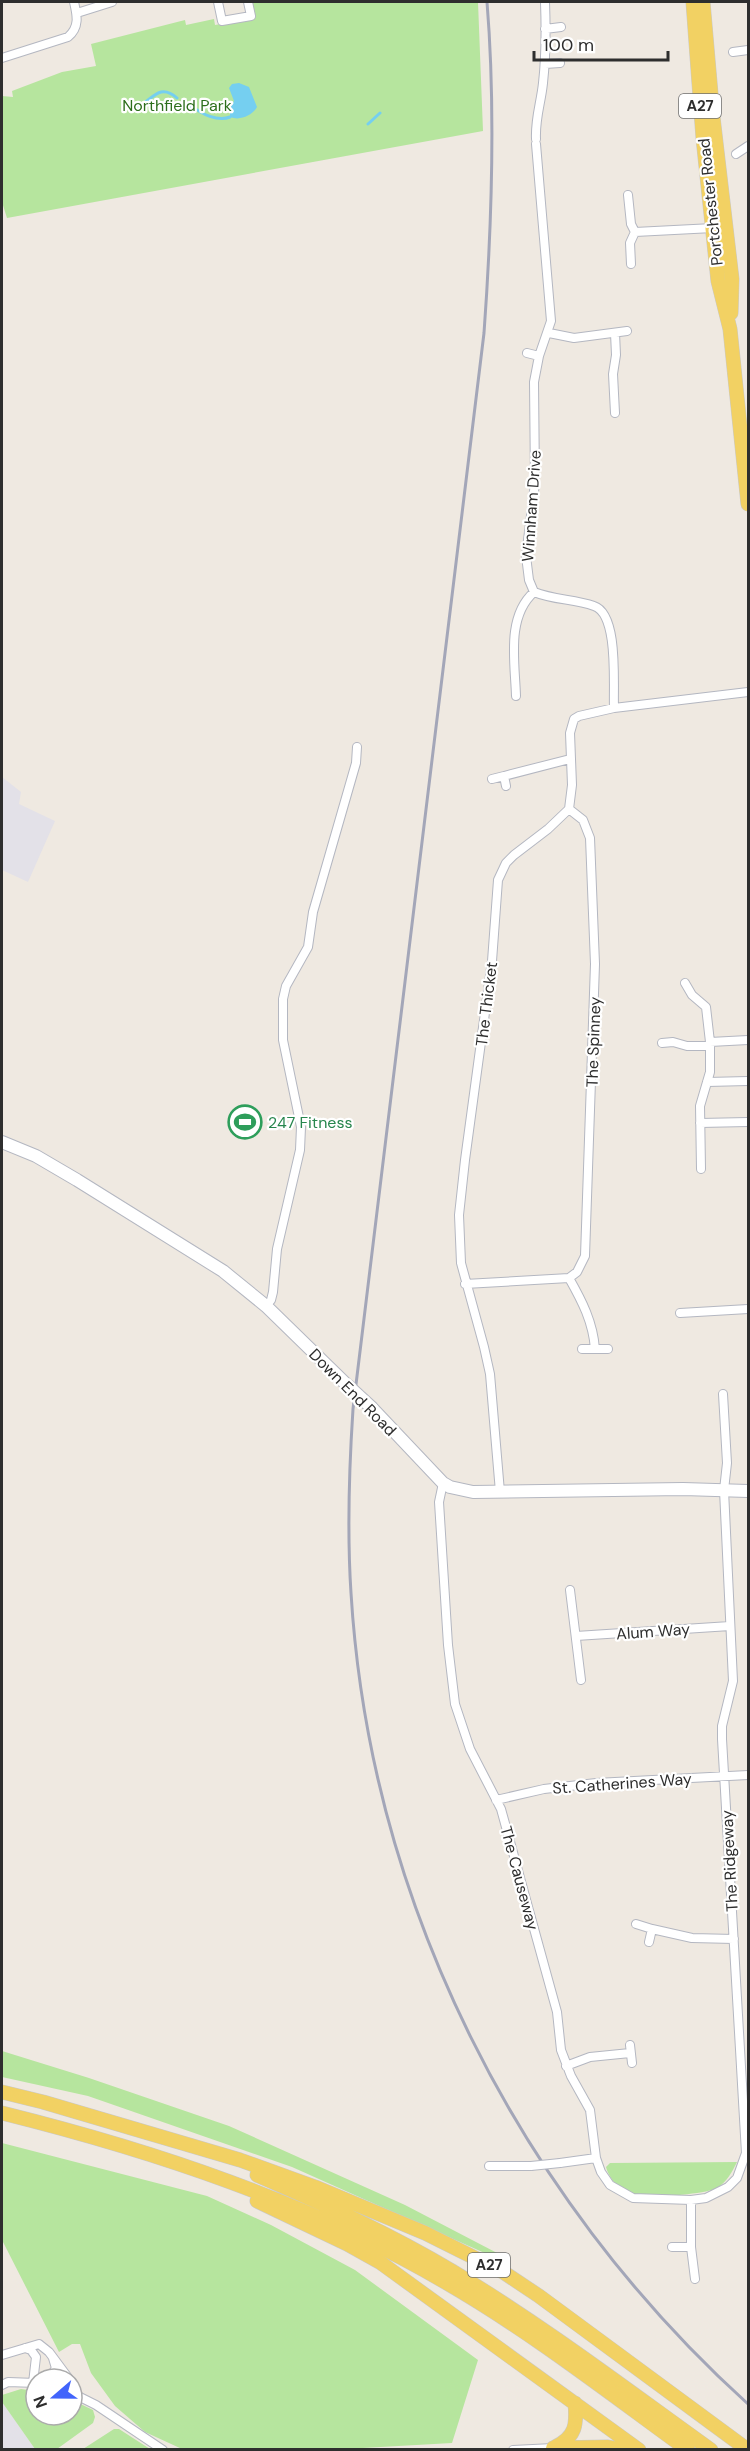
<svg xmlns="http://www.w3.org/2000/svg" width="750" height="2451" viewBox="0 0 750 2451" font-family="'DM Sans',sans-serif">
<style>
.industrial{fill:#e3e1e8}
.green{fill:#b6e59e}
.water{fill:#75cff0}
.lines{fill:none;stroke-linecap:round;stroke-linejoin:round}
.stream{stroke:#75cff0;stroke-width:3}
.street-casing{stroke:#b4b7c1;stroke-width:10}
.secondary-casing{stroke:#b4b7c1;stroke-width:14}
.primary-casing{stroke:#c9c9c9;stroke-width:15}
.street{stroke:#fff;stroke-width:8}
.secondary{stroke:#fff;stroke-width:12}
.primary{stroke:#f2d163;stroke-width:14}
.rail{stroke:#a3a6b8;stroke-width:3}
.street-bridge-casing{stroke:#b4b7c1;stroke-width:10;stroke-linecap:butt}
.secondary-bridge-casing{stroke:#b4b7c1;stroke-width:14;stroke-linecap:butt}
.street-bridge{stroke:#fff;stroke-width:8}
.secondary-bridge{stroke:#fff;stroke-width:12}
.labels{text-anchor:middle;stroke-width:4.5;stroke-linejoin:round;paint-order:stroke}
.shield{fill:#fff;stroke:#6d6d6d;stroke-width:1.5}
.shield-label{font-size:15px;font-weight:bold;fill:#2e2e2e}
.park-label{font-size:16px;fill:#2c6e1b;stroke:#fff}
.street-label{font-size:16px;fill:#2e2e2e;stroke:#fff}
.leisure-label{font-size:16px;fill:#27864d;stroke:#fff;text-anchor:start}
</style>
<rect width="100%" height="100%" fill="#efe9e1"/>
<path class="industrial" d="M2,777L21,792L19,804L55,821L28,882L2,870Z
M2,2402L35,2449H2Z"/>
<path class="green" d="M252,2H478L483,131L7,218L2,202V96L13,97L12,91L62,72L96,66L91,44L185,20L186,25L214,19L215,25L254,18Z
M2,2051L89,2078L229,2126L405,2205L499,2254L498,2259L292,2167L88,2096L2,2077Z
M2,2143L207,2196L271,2225L355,2270L478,2360L452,2443L327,2450L182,2449L145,2432L115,2406L91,2373L80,2344H72L59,2352L2,2240Z
M737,2162C732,2172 727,2182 717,2188C707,2194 646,2199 634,2196C621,2192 609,2179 606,2167L610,2163Z
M21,2389L36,2391V2415H72V2400L93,2410L95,2417L93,2423L57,2449H35L2,2402V2395Z
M114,2429H119L150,2449H83Z"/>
<path class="water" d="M239,83L249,87L257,107C252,116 240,121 230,117V108L234,101L229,88L232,84Z"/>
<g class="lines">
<path class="stream" d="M135,108C151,103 158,81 177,98
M190,108L192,106C201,114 218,122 230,117
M368,124L380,113"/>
<g class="street-casing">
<path id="street" d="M218,2L222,21L251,16L248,2
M77,13L112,2
M545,29L561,27
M733,52L748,50
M2,58L68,37C80,27 77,15 74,2
M545,64L560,63
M536,139C535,118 541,103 543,83C546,56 546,28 545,2
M536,144L551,321L539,356L534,382L535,483L526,556L529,580L534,592C554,600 574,599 594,606C619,614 613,685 614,708
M736,154L748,146
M628,195L631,224L635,232
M631,264L630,243L635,232L713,228
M549,333L574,338L627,331
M615,333L616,355L613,374L615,413
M527,353L539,356
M516,696C515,662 506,617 534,592
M492,779L504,776
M506,786L504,776L570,759
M569,809L583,820L590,838L595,964L585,1256L577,1272L569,1278C582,1301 593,1322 595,1349
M685,983L692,995L706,1007L710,1042
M662,1043L673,1042L687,1046H710
M707,1082L748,1081
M700,1123L748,1122
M701,1169L700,1106L710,1072V1042L748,1040
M465,1284L569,1278
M266,1306L271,1300L273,1292L277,1249L300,1150L301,1127L283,1040V999L286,986L308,947L313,912L356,763L357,747
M680,1313L748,1309
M582,1349H608
M443,1483L439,1502L448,1645L455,1704L470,1749L501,1809L557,2012L561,2050L571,2076L590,2110L596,2158L601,2172L610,2185L633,2198L691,2200L706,2198L728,2187L737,2178L746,2153L722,1739V1726L733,1681L724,1490L727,1463L723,1394
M500,1492L490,1374L484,1347L461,1263L459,1215L465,1160L492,961L498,880L506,863L514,855L548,829L569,809L572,785L570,733L574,719L579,716L614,708L748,692
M570,1590L581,1680
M576,1636L730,1626
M496,1800L544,1789L596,1783L748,1775
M636,1924L652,1929
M649,1942L652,1929L692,1938L734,1939
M630,2045L632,2063
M566,2066L590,2057L630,2053
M560,2163L596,2158
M489,2166H531
M691,2200V2247L695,2279
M672,2247H691
M25,2348L31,2350L36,2357L33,2383
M2,2355L39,2344L49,2352L69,2379
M49,2379L56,2368L53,2358
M2,2385L8,2382L36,2383
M72,2393L96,2405L163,2450
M513,2450L553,2448"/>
</g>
<g class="secondary-casing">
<path id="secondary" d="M2,1142L36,1156L77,1180L223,1271L266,1306L347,1385
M372,1408L443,1483L450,1487L473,1492L683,1489L748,1491"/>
</g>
<g class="primary-casing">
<path id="primary" d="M693,2L703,138L718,281L730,329L748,504
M703,2L713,117L732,279L731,313
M2,2092L43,2102L240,2160L315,2187L425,2233L503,2272L539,2296L748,2450
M2,2113C155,2151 308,2202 445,2282C530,2331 608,2392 688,2450
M257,2175C324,2204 390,2234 452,2271C542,2325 626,2389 711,2450
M257,2201L347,2244L381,2263L639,2450
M555,2447C576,2437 577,2424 575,2403
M553,2448L608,2447L622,2450"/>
</g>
<use href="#street" class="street"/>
<use href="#secondary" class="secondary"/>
<use href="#primary" class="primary"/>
<path class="rail" d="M487,2C496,112 492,223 484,333L353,1409C349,1470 347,1532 351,1593C370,1903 519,2197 748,2404"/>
<g class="street-bridge-casing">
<path id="street-bridge" d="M531,2166L560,2163"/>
</g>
<g class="secondary-bridge-casing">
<path id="secondary-bridge" d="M347,1385L372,1408"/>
</g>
<use href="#street-bridge" class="street-bridge"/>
<use href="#secondary-bridge" class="secondary-bridge"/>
</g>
<defs>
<g id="stadium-ring" transform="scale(1.725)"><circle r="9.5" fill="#fff" stroke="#2e9e5b" stroke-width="1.5"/><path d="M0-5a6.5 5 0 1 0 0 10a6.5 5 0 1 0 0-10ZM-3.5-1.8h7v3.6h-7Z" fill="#2e9e5b"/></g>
</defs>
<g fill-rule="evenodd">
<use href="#stadium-ring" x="245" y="1122"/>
</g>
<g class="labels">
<g class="shield">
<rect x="679" y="94" width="42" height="24" rx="4.5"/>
<rect x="468" y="2253" width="42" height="24" rx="4.5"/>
</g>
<g class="shield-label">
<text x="700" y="111">A27</text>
<text x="489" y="2270">A27</text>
</g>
<g class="park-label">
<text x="177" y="111">Northfield Park</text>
</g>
<g class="street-label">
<text transform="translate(710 202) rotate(-96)" y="6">Portchester Road</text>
<text transform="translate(531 506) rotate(-86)" y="6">Winnham Drive</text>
<text transform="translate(486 1004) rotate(-83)" y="6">The Thicket</text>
<text transform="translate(593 1042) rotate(-88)" y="6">The Spinney</text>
<text transform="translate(353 1392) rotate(45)" y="6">Down End Road</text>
<text transform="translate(653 1631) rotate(-4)" y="6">Alum Way</text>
<text transform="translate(622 1783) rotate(-4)" y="6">St. Catherines Way</text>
<text transform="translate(729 1861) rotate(-93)" y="6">The Ridgeway</text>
<text transform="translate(520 1878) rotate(75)" y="6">The Causeway</text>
</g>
<g class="leisure-label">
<text x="268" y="1128">247 Fitness</text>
</g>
</g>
<rect width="750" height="2451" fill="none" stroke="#2e2e2e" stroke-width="6"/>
<g transform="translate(54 2397) rotate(250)"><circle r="28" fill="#ffffff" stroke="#ababab" stroke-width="1.5"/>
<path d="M0-4.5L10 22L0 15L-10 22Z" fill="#4264fb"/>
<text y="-9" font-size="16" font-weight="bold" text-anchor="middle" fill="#2e2e2e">N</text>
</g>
<path d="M534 51v9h134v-9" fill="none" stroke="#2e2e2e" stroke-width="3"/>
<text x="543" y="51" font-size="18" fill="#2e2e2e" stroke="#ffffff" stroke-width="4.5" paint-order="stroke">100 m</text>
</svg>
